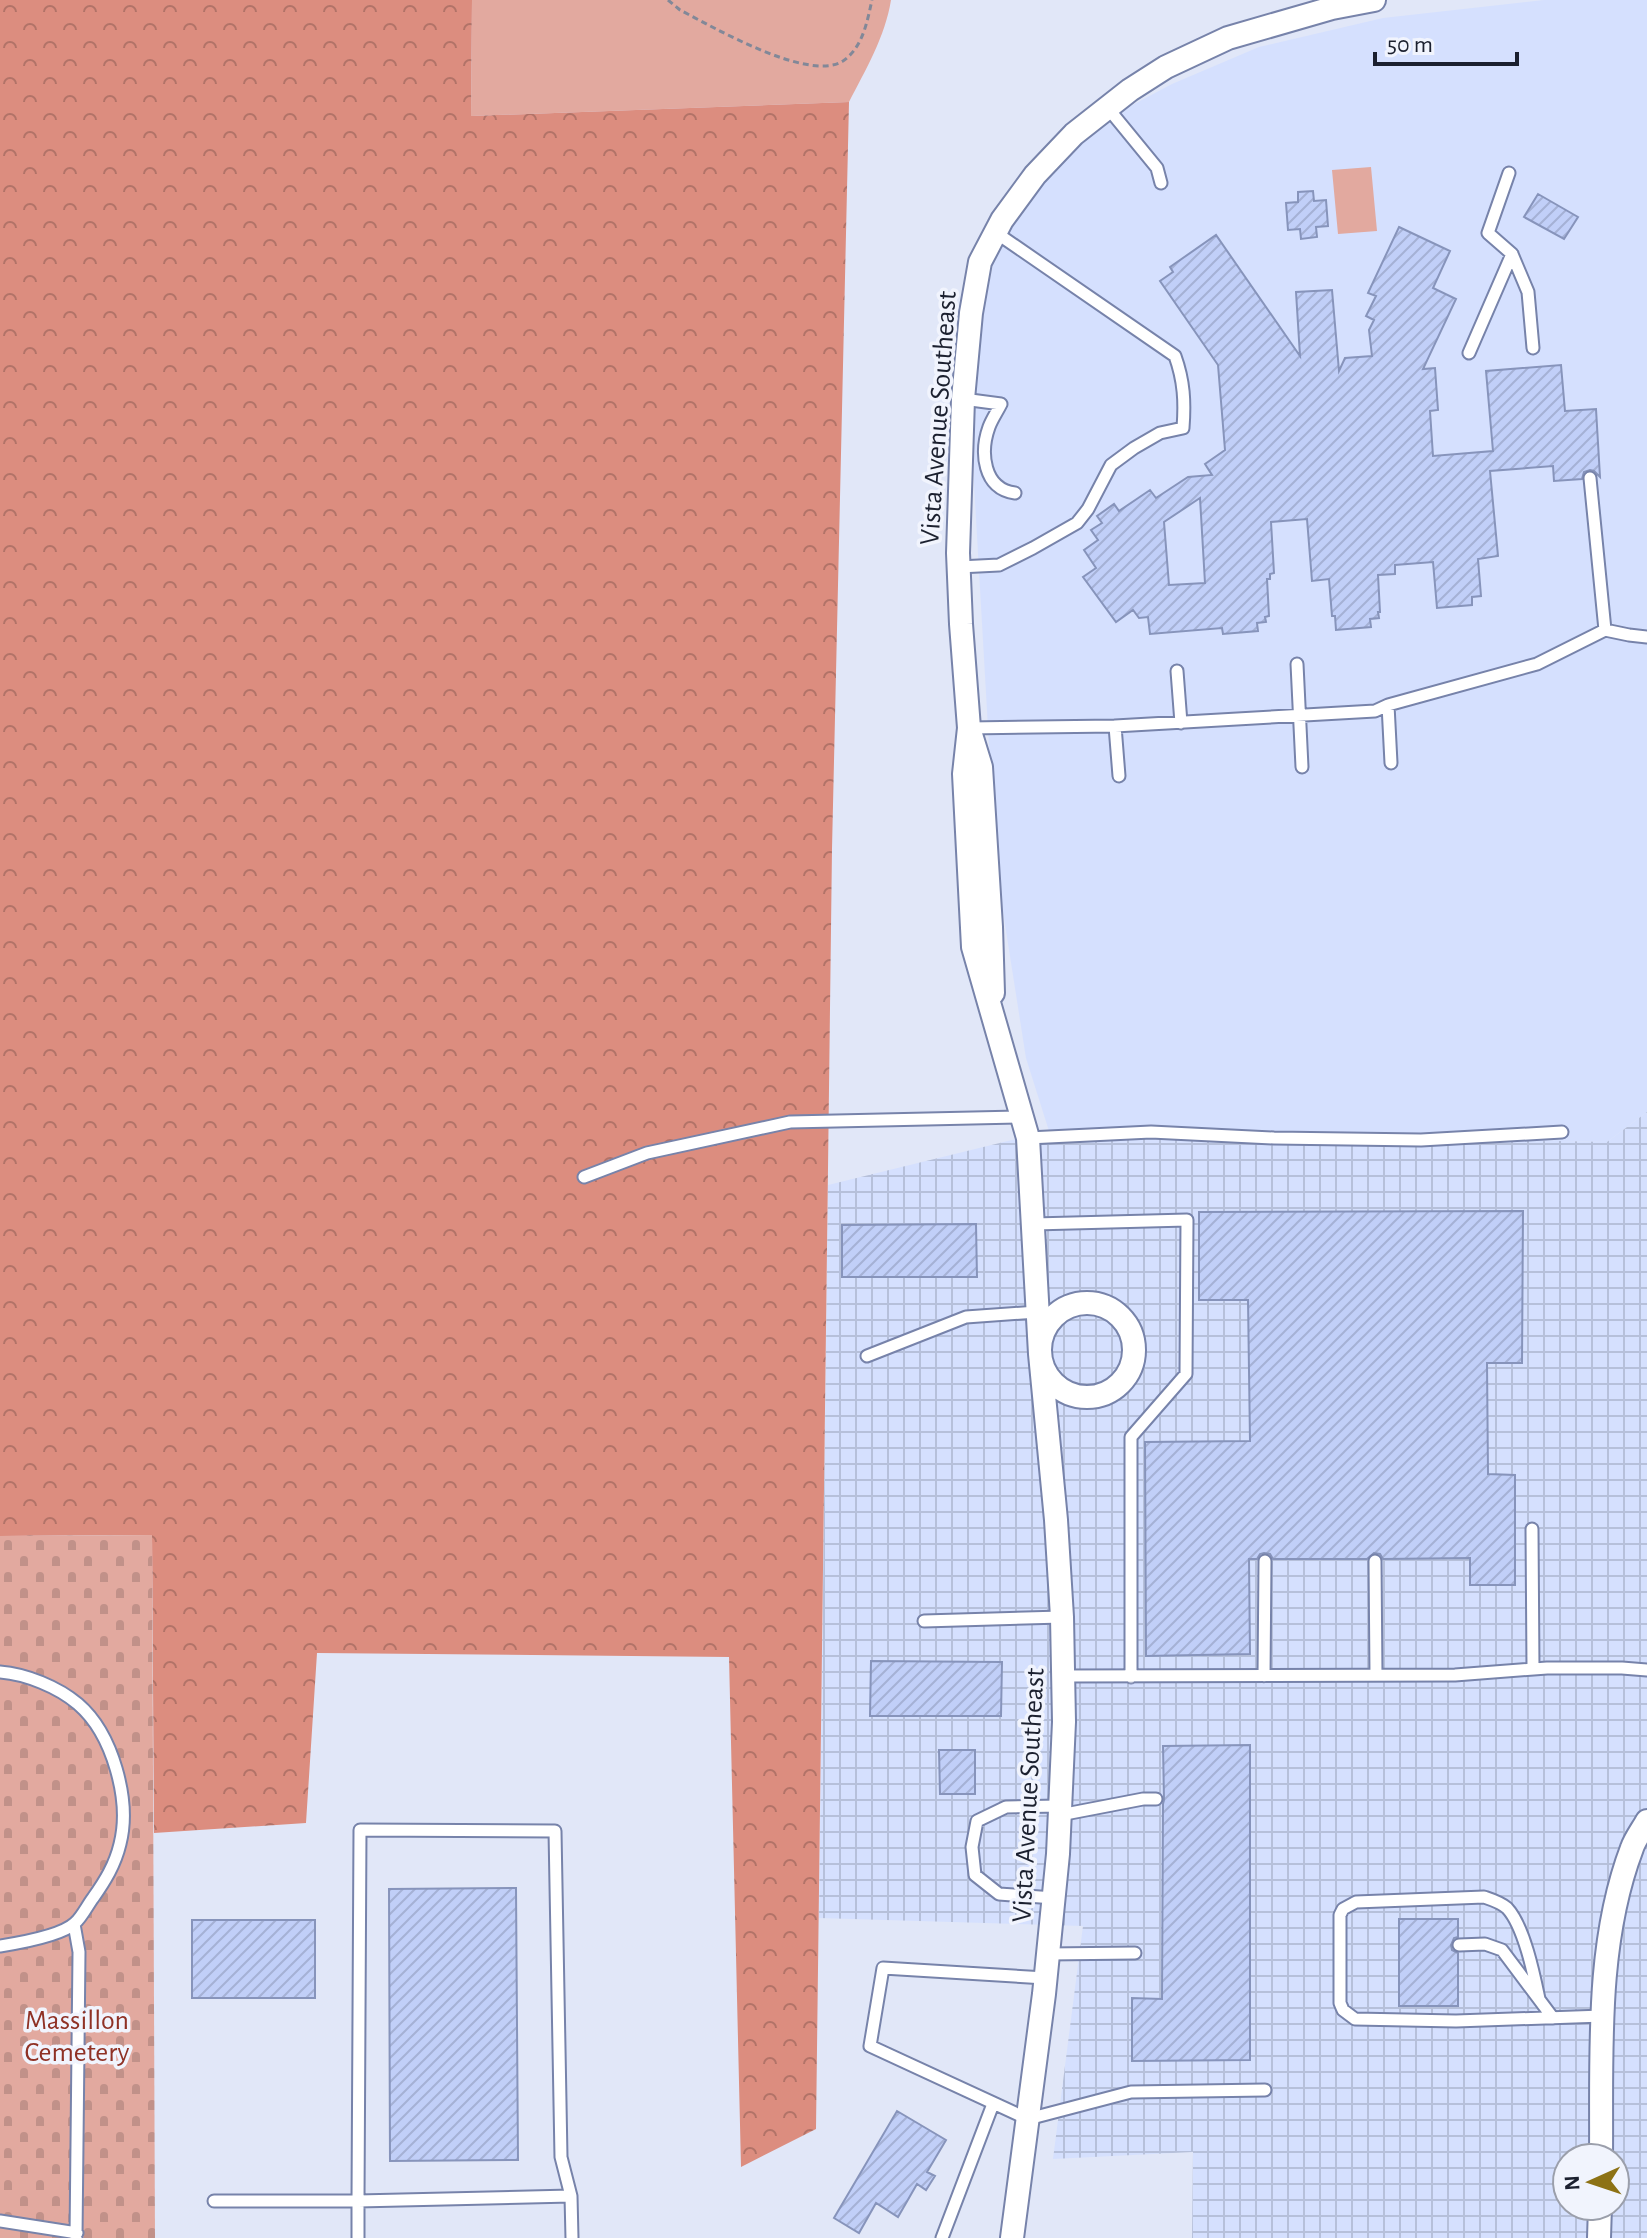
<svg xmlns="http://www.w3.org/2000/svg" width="1647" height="2238" viewBox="0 0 1647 2238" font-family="'Alegreya Sans',sans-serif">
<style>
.built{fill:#d5e0fe}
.industrial{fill:url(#industrial-grid);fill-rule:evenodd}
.green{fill:#e2a99f}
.forest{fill:url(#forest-crowns)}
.cemetery{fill:url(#cemetery-stones)}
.building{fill:url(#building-hatch);stroke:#8794bb;stroke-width:2;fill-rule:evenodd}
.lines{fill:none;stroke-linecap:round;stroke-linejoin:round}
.service-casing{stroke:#7783aa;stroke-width:15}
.minor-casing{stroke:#7783aa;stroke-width:26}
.path{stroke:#828898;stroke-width:3;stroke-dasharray:6 4;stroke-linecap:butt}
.service{stroke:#fff;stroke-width:11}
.minor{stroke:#fff;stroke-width:22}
.labels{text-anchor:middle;stroke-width:7;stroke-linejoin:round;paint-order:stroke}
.street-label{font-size:28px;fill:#1b202f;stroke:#f1f4fd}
.park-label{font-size:28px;fill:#8f3125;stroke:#f1f4fd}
</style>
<defs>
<pattern id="industrial-grid" width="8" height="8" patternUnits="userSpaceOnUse" patternTransform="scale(2)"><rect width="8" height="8" fill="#d5e0fe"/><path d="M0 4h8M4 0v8" fill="none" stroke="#b6c0da"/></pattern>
<pattern id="forest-crowns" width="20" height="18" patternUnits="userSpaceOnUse" patternTransform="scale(2)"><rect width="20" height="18" fill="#dc8d7f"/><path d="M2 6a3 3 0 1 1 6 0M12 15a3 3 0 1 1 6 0" fill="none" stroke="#b27368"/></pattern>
<pattern id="cemetery-stones" width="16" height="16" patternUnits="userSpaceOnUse" patternTransform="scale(2)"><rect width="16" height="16" fill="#e2a99f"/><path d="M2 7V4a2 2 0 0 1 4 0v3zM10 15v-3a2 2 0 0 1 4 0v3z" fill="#c19189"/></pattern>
<pattern id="building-hatch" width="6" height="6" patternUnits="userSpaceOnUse" patternTransform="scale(2)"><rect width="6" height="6" fill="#c1cff8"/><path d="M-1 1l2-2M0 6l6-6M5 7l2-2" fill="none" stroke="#a5b1d5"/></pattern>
</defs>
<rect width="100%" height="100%" fill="#e1e7f8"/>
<path class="built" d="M1544,0H1647V1112L1607,1142L1049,1131L1026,1058L996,867L974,483L975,355L995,255L1039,182L1093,126L1172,84L1259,47L1383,18Z"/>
<path class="industrial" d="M1647,1112V2238H1192L1193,2152L1053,2159L1083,1926L819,1918L828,1185L1049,1131L1607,1142ZM1567,2158H1615V2206H1567Z"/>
<path class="green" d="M472,0H891C885,37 866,69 849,102L471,116Z
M1371,167L1377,231L1338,234L1332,170Z"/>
<path class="forest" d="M0,0H472L471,116L849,102L832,849L816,2129L741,2167L729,1657L317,1653L306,1823L154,1833L152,1535L0,1536Z"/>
<path class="cemetery" d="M152,1535L155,2238H0V1536Z"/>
<path class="building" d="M1313,191L1314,201L1326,200L1328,226L1316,227L1317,237L1301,239L1300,229L1288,230L1286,203L1298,202V192Z
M1538,194L1578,217L1564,239L1524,217Z
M1399,227L1450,251L1433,288L1456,299L1423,369L1435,368L1438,410L1430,411L1433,456L1493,451L1486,371L1561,365L1565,411L1596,409L1600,477L1594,471L1590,470L1584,472L1582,479L1554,481L1553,466L1490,471L1498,556L1478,559L1481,596L1472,597V605L1437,608L1433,562L1395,565V574L1378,575L1380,612H1378L1379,618L1370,619L1371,627L1336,630L1335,616H1332L1329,579L1312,581L1307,519L1271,522L1274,573L1270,574V579H1267L1269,616L1265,617L1266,622L1257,623L1258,631L1223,634L1222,628L1150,634L1148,617L1139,618L1133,610L1116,622L1083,577L1096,568L1084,550L1098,540L1091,530L1102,523L1097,516L1114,504L1119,511L1150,490L1156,498L1188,477L1212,475L1205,464L1225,450L1218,365L1160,281L1173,272L1170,267L1216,235L1300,356L1296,292L1332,290L1339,371L1345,358L1372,356L1369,330L1374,320L1366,316L1376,296L1368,293ZM1200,498L1205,583L1169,585L1164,522Z
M1523,1211L1522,1363H1487L1488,1474L1515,1475V1585H1470V1558L1383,1559L1380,1554L1374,1553L1367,1559H1273L1270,1554L1264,1553L1260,1554L1257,1559H1249L1250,1654L1146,1656L1145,1442L1250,1441L1248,1300H1199V1212Z
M976,1224L977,1277H842V1225Z
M871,1661L1002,1662L1001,1716H870Z
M1250,1745V2060L1132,2061V1998L1162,1999L1163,1804L1164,1800L1163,1746Z
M939,1750H975V1794H940Z
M516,1888L518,2160L390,2161L389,1889Z
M1399,1919H1458V1937L1454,1938L1451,1945L1452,1950L1458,1953V2006H1399Z
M192,1920H315V1998H192Z
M897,2111L946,2140L927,2172L935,2176L926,2190L917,2184L898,2217L876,2203L859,2233L834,2218Z"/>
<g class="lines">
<g class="service-casing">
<path id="service" d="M1107,107L1157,168L1161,183
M1512,254L1528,292L1533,348
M1469,353L1512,254L1488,233L1509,173
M963,399L1001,404C997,412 992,419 989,427C980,452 983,489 1015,493
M1590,478L1605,630L1629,635L1647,637
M959,567L999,565L1033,548L1077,523L1088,509L1111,465L1134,448L1160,433L1183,428C1185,402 1184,381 1175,356L995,232
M1297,664L1302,767
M1177,671L1181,723
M1388,705L1391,763
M1115,726L1119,776
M969,728L1115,726L1375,711L1388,705L1537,664L1605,630
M1028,1138L1151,1132L1274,1138L1421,1140L1562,1132
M584,1177L647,1153L790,1122L1022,1117
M1034,1224L1187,1220L1186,1374L1131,1437V1677
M867,1356L966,1317L1037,1312
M1532,1529L1533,1669
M1375,1561L1376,1675
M924,1621L1062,1617
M0,1672C26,1674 58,1687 78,1704C113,1734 131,1801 120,1844C115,1865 105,1881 93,1898C87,1906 82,1917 75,1923C61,1936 19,1943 0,1946
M1064,1676L1455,1675L1547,1668H1622L1647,1670
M1264,1676L1265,1561
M1060,1815L1143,1799H1156
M1054,1898L999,1894L975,1875L972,1847L977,1821L1006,1807L1060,1806
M74,1924L79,1952L76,2238
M1459,1945L1485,1944L1502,1950L1553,2018
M1048,1954L1135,1953
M1045,1978L883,1968L870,2046L1028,2119L1131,2092L1265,2090
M1539,1999C1534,1975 1524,1926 1507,1908C1500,1902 1493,1900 1484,1897L1356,1902L1343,1909L1340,1915V2003L1343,2010L1355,2019L1456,2021L1603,2016
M214,2201H358L360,1830L555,1831L561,2157L571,2196
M0,2221L77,2233
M358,2238V2201L571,2196L572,2238
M942,2238L993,2104"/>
</g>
<g class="minor-casing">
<path id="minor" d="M969,728L964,774L973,947L1028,1138L1040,1354L1056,1520L1062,1617L1064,1722L1058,1854L1044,1994L1012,2238
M993,993L991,927L981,767L969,728L961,624L958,553L963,399L971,313L980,262L1002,220L1035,175L1074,134L1130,90L1166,67L1228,38L1332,8L1374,0
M1040 1350a47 47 0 1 1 94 0a47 47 0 1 1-94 0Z
M1601,2158C1602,2056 1595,1945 1632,1848C1635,1839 1642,1830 1647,1821
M1599,2238L1600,2206"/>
</g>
<path class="path" d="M668,0L680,10C713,27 809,83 843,61C863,47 867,22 872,0"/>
<use href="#service" class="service"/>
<use href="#minor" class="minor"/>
</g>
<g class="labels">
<g class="street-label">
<text transform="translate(937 418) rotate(-86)" y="10">Vista Avenue Southeast</text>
<text transform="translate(1027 1795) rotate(-87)" y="10">Vista Avenue Southeast</text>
</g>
<g class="park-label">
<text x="77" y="2029">Massillon<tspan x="77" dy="32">Cemetery</tspan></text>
</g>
</g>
<g transform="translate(1591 2182) rotate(267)"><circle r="38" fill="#f1f4fd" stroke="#9b9fab" stroke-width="2"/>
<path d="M0-6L14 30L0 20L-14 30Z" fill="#8d7215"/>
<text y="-12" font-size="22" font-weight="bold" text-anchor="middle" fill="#1b202f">N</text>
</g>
<path d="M1375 52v12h142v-12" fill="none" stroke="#1b202f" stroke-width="4"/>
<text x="1387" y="52" font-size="24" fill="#1b202f" stroke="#f1f4fd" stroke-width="6" paint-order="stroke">50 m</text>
</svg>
